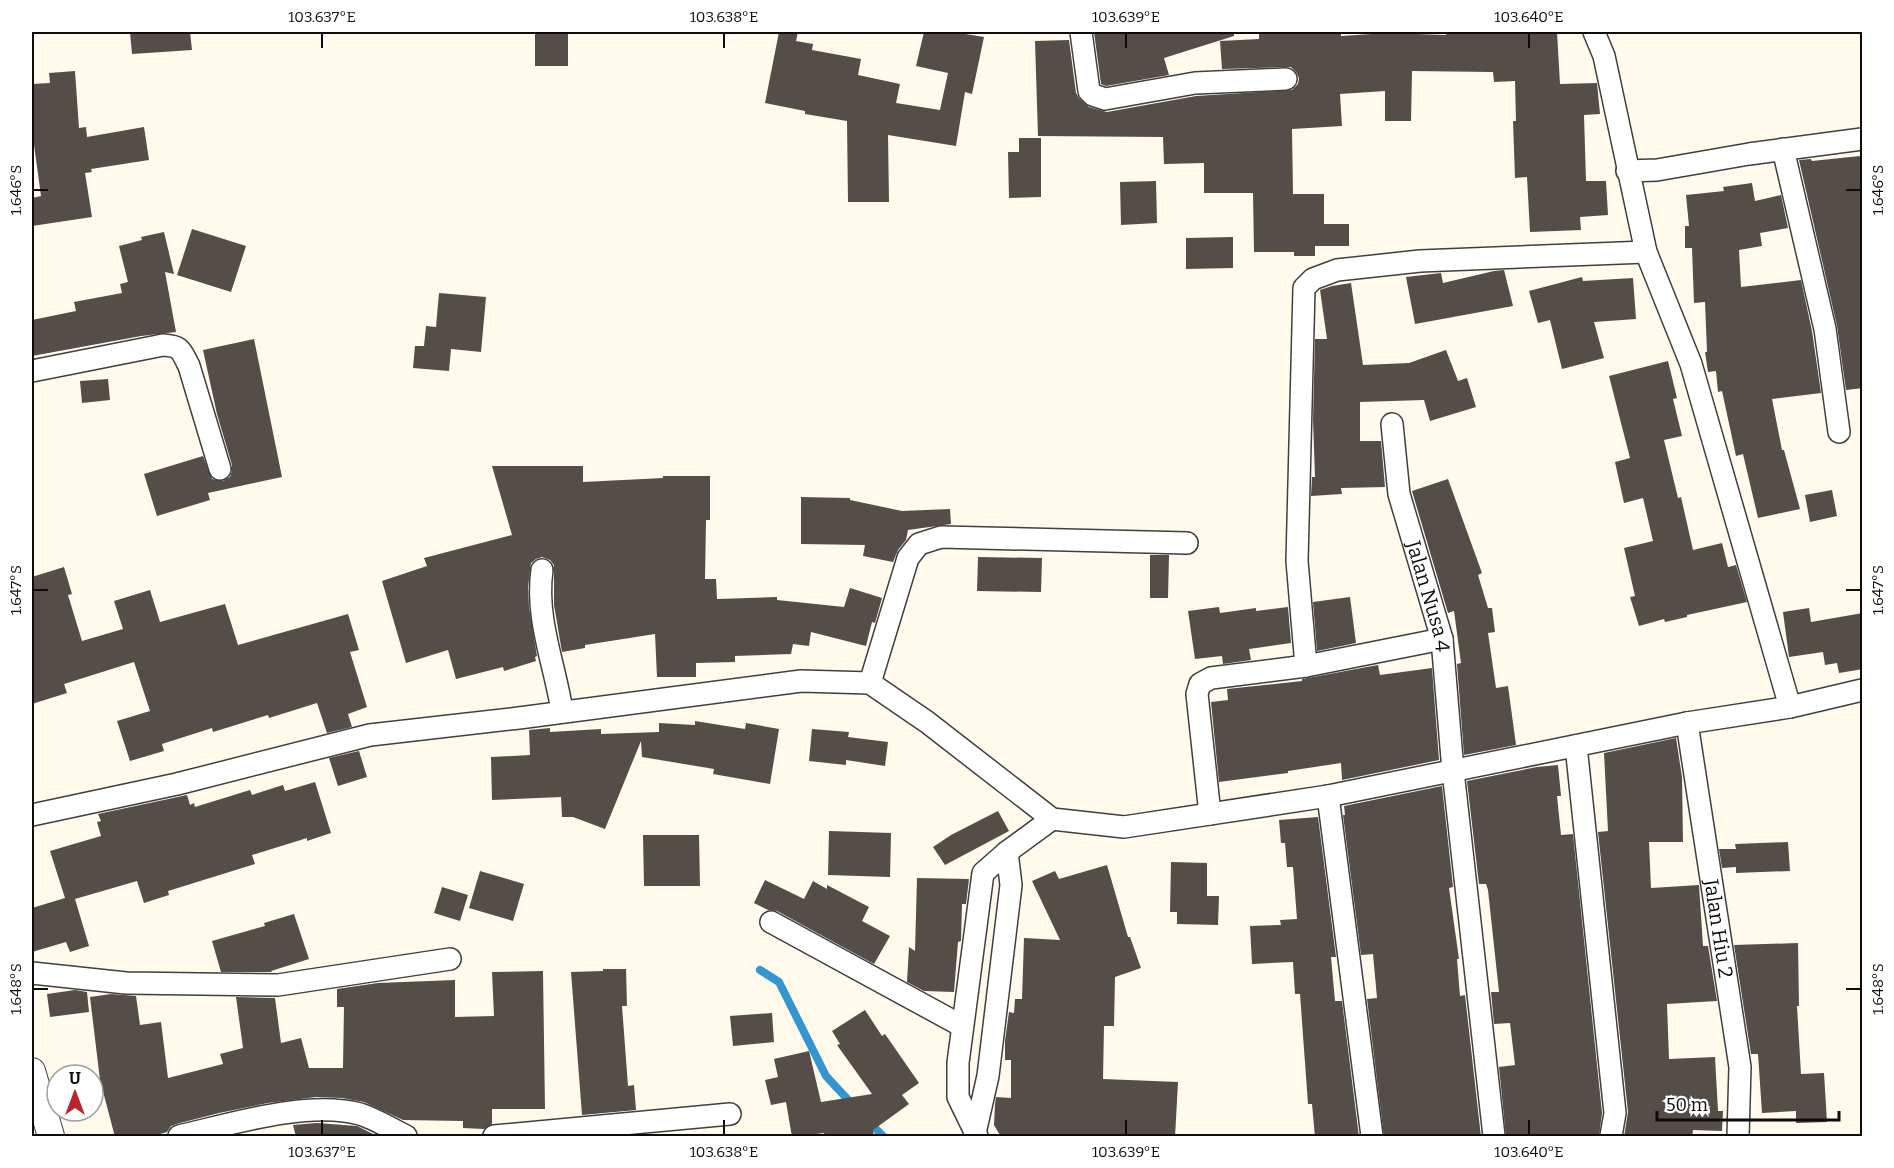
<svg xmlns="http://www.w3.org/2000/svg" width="1894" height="1168" viewBox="0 0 1894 1168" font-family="Bitter,serif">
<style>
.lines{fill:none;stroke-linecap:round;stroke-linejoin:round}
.stream{stroke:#3495cf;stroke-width:8}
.building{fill:#554d48}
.minor-casing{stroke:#3f3f3f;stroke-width:24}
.tertiary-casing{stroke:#3f3f3f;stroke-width:28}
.minor{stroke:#fff;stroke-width:21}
.tertiary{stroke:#fff;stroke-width:26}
.ticks{fill:none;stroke:#0c0c0c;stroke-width:2}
.labels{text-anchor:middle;stroke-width:6;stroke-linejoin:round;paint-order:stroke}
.street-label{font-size:20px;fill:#0c0c0c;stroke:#fff}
.neatline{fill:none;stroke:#0c0c0c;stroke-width:2}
.ticks-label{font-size:15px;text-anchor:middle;fill:#0c0c0c}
</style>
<rect width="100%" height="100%" fill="#fffaeb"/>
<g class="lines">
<path class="stream" d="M760,970L779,982L826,1076L852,1104
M869,1122L883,1136"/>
</g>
<path class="building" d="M130,32H190L192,50L132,54Z
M535,32H568V66H535Z
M779,32H798L796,41L813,44L812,50L861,59L858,75L900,84L896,103L940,110L948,73L916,66L924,32H953L984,37L972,94L965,92L956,146L888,135L889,202H848L847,121L805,114V111L765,103Z
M1094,32H1234V36L1164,58L1169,75L1106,86L1101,84Z
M1259,32H1341V36L1387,33L1446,35L1447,32H1557L1560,84L1597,83L1600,114L1584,115L1586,181H1606L1608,215L1580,217L1581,230L1530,232L1527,177L1515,178L1513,121H1516L1515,81L1494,82L1493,72L1412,71L1411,121H1385V91L1340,94L1342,126L1292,129L1293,194H1324V224H1349V246H1315V256H1294V252H1254L1253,193H1204V163L1164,164L1163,137L1038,136L1035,41L1069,40L1076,93L1080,99L1089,107L1107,112L1196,96L1292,90L1298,84L1299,78L1296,72L1291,67L1222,69L1220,41L1259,39Z
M75,71L79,128L86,127L87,137L144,127L149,160L91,169L92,172L85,173L92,217L32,226V198L41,196L32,130V84L50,83L49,73Z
M1019,138H1041V197L1009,198L1008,152H1019Z
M1860,156L1863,182V388L1846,390L1837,326L1799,160L1811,159L1812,161Z
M1156,181L1157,223L1121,225L1120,182Z
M1752,183L1755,201L1781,195L1788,228L1760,233L1762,246L1739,250L1741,287L1801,280L1812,331L1821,393L1772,399L1782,450H1784L1800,509L1758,518L1743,454L1736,456L1722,391L1718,392L1716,371L1708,372L1705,352H1707L1705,302L1694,303L1692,248H1685V226H1689L1686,195L1724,191L1723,187Z
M192,229L246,246L231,292L177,275Z
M164,232L174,274L165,272L176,332L141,336L32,356V320L76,311L74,302L122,293L120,284L128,282L119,246L142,240L141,237Z
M1233,237V268L1186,269V238Z
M1504,270L1513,306L1415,324L1406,277L1441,273L1443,283L1494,271Z
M1582,277L1583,281L1633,278L1636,319L1594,322L1604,358L1562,369L1550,320L1538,323L1529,291Z
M1351,283L1363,365L1409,363L1446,350L1458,381L1467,378L1476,407L1430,421L1424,400L1360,402V441H1381L1385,487L1341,488L1342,494L1311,496L1312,477H1315L1313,420L1315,339H1327L1320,290L1332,286Z
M439,293L486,297L481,352L451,349L449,371L413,368L415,346H424L426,326L436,327Z
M254,339L282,477L208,493L210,500L157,516L144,474L203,456L212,479L223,481L230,477L232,471V465L217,414L203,350Z
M1668,361L1677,398L1673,399L1682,436L1664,440L1678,498L1681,497L1693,550L1722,543L1728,567L1736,565L1747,602L1687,615V617L1665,622L1664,619L1639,626L1630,597L1635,596L1624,548L1653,541L1643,498L1624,503L1615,462L1630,458L1609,376Z
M108,379L110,400L82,403L80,381Z
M492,466H583V482L663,478V476H710V520H706L705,579H716L717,599L777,597V600L844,607L850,588L882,598L875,623L872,622L866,646L811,632L809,646L793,644L791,654L735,656V662L696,663V677H657L655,634L585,645V648L562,652L554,605V565L550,560L542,557L536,559L531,563L528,587L529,607L537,656L535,657L536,661L504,671L503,667L456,679L448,650L406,663L382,581L427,566L424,558L512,535Z
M1448,479L1482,573L1478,575L1488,608H1492L1495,632L1488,633L1496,688L1508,686L1516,745L1464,755L1457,664L1461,663L1454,611L1448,613L1412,491Z
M1832,490L1837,516L1810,522L1805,495Z
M801,497L850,498V500L902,511L950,509L951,524L908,530L906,540L898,550L893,562L863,556L865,545L801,544Z
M1150,555H1169L1168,598H1150Z
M978,557L1042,558L1041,592L977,591Z
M64,567L72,594L68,595L82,641L123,629L114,601L150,590L160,622L225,604L238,645L348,614L359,650L350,652L367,707L348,714L352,727L327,733L317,703L269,718L268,715L213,732L212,728L162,744L164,751L130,761L117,721L150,711L134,662L64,684L67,693L32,704V577Z
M1350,597L1356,643L1317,651L1313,602Z
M1219,607L1220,613L1256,608V611L1288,607L1291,643L1249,649L1251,660L1223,664L1222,656L1195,659L1188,611Z
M1809,608L1811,622L1863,613V669L1839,673L1837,663L1825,665L1823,652L1789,657L1783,612Z
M1378,665L1380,675L1432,668L1439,760L1342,780L1341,763L1288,771V773L1219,782L1211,702L1228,700L1227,689L1302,681V679Z
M695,721L745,729L746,723L779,729L770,784L713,774L714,769L642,757L641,741L605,829L573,817H562L561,797L492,800L491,757L530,755L529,730L550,728V732L601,729V734L659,732V723L695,725Z
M812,729L849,732L848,737L888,742L885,766L846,760V765L809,761Z
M1676,738L1682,777L1683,842H1649L1651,888L1699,885L1703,946H1708L1717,1001L1667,1004L1669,1059L1715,1057L1718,1111H1723L1722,1131L1693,1130L1692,1137H1624L1628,1112L1598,832L1608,831L1604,753Z
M359,751L367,777L338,786L329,758Z
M1558,765L1561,796H1557L1561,835L1573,834L1602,1113L1599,1137H1506L1499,1067L1515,1065L1510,1023L1494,1024L1491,992H1499L1488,890L1486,884H1479L1467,781L1537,767Z
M315,782L331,833L307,841V838L252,855L255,864L168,891L169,895L144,903L137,881L75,899L89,946L70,952L66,942L32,952V908L65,898L50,851L101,836L97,822L101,821L98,814L187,795L190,805L194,803L195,807L250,790L252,795L283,785L285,791Z
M1442,786L1453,887L1449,888L1459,959H1457L1460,996L1465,995L1481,1137H1384L1367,999L1377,998L1373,954L1361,955L1343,815H1345L1344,806Z
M998,811L1009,831L945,865L933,847L951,835Z
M1318,817L1336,957H1331L1335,1001H1342L1359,1137H1315L1312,1104H1308L1300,994H1295L1293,962L1252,964L1250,926L1281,925L1280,920L1297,919L1293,867H1287L1285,843H1281L1279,820Z
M829,831L891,833L890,877L828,875Z
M643,835H699L700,886H644Z
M1788,842L1790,871L1736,873V867L1722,868L1719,849H1736L1735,844Z
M1171,862L1207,863V896H1219L1218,925L1177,924V912H1170Z
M1107,865L1128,937H1130L1141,968L1115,977L1114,1026H1104L1103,1079L1178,1082L1175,1137H1001L994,1125L995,1104L996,1097L1011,1098V1060H1005V1041L1009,1012L1014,1013L1015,999H1022L1024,938L1060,940L1032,881L1055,871L1059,879Z
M480,871L524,884L513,921L469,908Z
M917,878L969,879L966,904H962L961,941L958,942L954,992L924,991L907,982L909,947L915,951Z
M765,880L804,899L813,881L827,889V885L869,907L862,921L890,936L874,964L777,911L768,910L754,903Z
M442,887L468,895L460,921L434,913Z
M294,914L309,959L271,971L272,972H221L212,941L265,926L264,923Z
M1798,943L1799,1006H1797L1801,1074L1824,1073L1827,1122L1796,1123V1111L1762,1113L1758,1054H1751L1734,945Z
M603,969H626L627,1006H622L628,1086L634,1085L636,1110L582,1115L571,972L603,971Z
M543,971L545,1109H492V1124L484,1129L463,1128V1121L403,1120L364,1102L342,1098L316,1097L268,1103L219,1113L176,1124L171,1126L167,1132L150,1137H115L100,1080L90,997L111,994L136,996L140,1025L161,1022L168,1078L223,1064L220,1054L243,1048L236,997L275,998L281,1043L301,1038L309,1068H343L344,1007H337V989L378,983L455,980V1017L494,1016L492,972Z
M75,990L87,992L89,1012L50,1017L47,994Z
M865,1010L882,1036L885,1034L919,1083L902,1095L909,1104L873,1130L874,1137H825L824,1133L792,1137L786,1102L771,1105L765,1080L778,1077L774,1059L809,1051L821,1102L872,1094L837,1045L840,1044L832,1031Z
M772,1013L774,1042L733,1046L730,1016Z
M317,1123L357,1126L379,1137H296L293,1125Z"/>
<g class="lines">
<g class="minor-casing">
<g id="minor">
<path d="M1081,32L1089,91L1093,95L1105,99L1195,83L1286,79"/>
<path d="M1594,32L1604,56L1646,252L1691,364L1790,707"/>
<path d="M1783,149L1825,329L1839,432"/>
<path d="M1627,171L1657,170L1749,154L1862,139"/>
<path d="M32,371L163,345C182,346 181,351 189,366L220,469"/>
<path id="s1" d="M1392,424L1399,494L1442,639L1453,771L1494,1136"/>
<path d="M542,570C535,618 555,665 562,711"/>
<path d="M1306,666L1297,561L1304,288L1313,279L1337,270L1420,261L1646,252"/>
<path d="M870,683L908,558L919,544L941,537L1187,543"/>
<path id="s2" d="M1687,723L1740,1067L1738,1136"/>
<path d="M1576,746L1615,1113L1611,1136"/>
<path d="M1328,796L1372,1136"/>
<path d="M1210,814L1197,694L1200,684L1211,678L1306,666L1442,639"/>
<path d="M32,815L177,784L370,735L519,718L801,681L870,683L927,722L1052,819L1124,827L1328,796L1687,723L1790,707L1862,690"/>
<path d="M771,922L962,1026"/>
<path d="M32,973L126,983L278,985L450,959"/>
<path d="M975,1133L988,1076L1011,885L1007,852"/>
<path d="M179,1136C231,1124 308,1100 360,1114C376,1119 391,1129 406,1136"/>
<path d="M494,1136L730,1114"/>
<path d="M977,1136L958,1097V1063L983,873L1007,852L1052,819"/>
</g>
</g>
<g class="tertiary-casing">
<path id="tertiary" d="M32,1071L51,1136"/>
</g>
<use href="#minor" class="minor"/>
<use href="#tertiary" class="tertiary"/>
</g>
<path class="ticks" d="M322,33V48M724,33V48M1126,33V48M1529,33V48M33,190H48M1846,190H1861M33,590H48M1846,590H1861M33,989H48M1846,989H1861M322,1120V1135M724,1120V1135M1126,1120V1135M1529,1120V1135"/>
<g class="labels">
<g class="street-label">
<text dy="7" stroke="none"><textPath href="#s1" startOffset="177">Jalan Nusa 4</textPath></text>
<text dy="7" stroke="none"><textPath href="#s2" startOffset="208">Jalan Hiu 2</textPath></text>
</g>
</g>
<rect width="1894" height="1168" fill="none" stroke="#ffffff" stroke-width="66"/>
<g transform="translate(75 1093)"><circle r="28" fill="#ffffff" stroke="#9e9e9e" stroke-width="1.5"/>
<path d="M0-4.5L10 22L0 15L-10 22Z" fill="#be222d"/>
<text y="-9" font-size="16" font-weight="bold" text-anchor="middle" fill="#0c0c0c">U</text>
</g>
<path d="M1657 1111v9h182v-9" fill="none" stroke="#0c0c0c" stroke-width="3"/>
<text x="1666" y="1111" font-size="18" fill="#0c0c0c" stroke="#ffffff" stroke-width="4.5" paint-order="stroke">50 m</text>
<rect x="33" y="33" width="1828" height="1102" class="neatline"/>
<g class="ticks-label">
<text x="322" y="22">103.637°E</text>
<text x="724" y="22">103.638°E</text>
<text x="1126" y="22">103.639°E</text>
<text x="1529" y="22">103.640°E</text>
<text transform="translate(16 190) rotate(-90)" y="5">1.646°S</text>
<text transform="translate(1878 190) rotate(-90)" y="5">1.646°S</text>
<text transform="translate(16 590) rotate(-90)" y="5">1.647°S</text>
<text transform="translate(1878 590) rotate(-90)" y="5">1.647°S</text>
<text transform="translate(16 989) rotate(-90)" y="5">1.648°S</text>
<text transform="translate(1878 989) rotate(-90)" y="5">1.648°S</text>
<text x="322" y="1157">103.637°E</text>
<text x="724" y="1157">103.638°E</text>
<text x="1126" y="1157">103.639°E</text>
<text x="1529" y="1157">103.640°E</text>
</g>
</svg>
